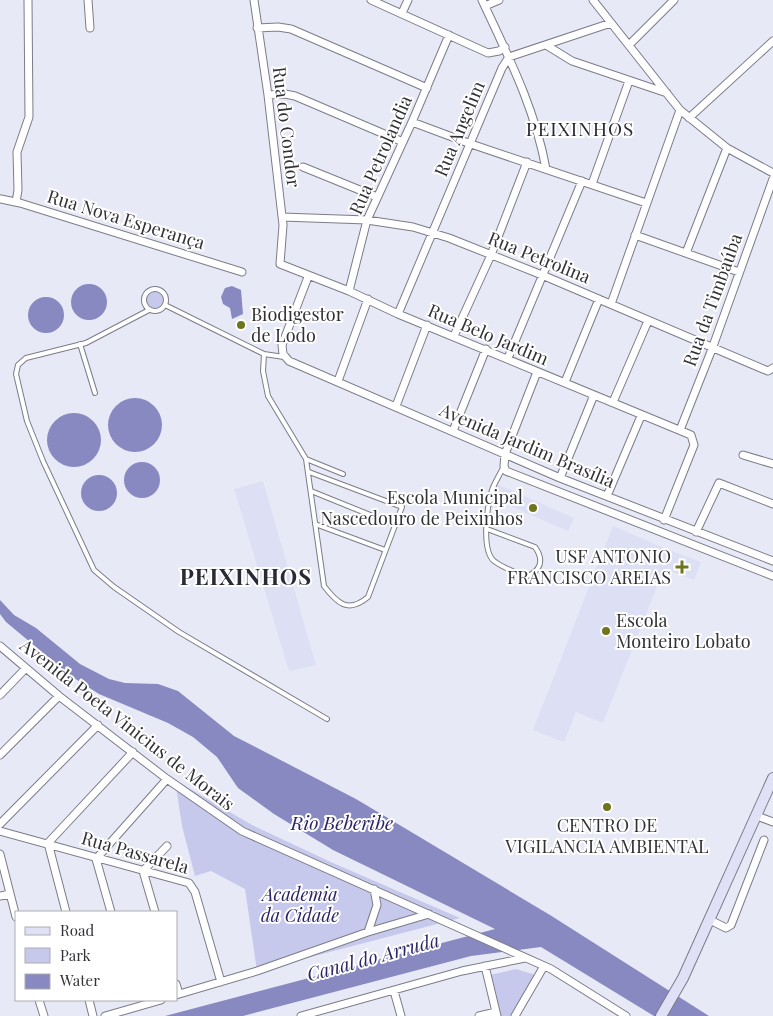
<svg xmlns="http://www.w3.org/2000/svg" width="773" height="1016" viewBox="0 0 773 1016" font-family="'Playfair Display',serif">
<style>
.built{fill:#dddff4}
.green{fill:#c6c9ec}
.water{fill:#8789c0}
.lines{fill:none;stroke-linecap:round;stroke-linejoin:round}
.service-casing{stroke:#7b7c88;stroke-width:6}
.minor-casing{stroke:#7b7c88;stroke-width:9}
.secondary-casing{stroke:#7b7c88;stroke-width:12}
.service{stroke:#fff;stroke-width:4}
.minor{stroke:#fff;stroke-width:7}
.secondary{stroke:#e0e1f6;stroke-width:10}
.poi-dot{fill:#6e751e;stroke:#fff;stroke-width:2}
.labels{text-anchor:middle;stroke-width:4;stroke-linejoin:round;paint-order:stroke}
.street-label{font-size:18px;fill:#313136;stroke:#fff}
.poi-label{font-size:18px;fill:#313136;stroke:#fff;text-anchor:start}
.park-label{font-size:18px;font-style:italic;fill:#282163;stroke:#fff}
.neighbourhood-label{font-size:19px;letter-spacing:1px;fill:#292a34;stroke:#fff}
.water-label{font-size:19px;font-style:italic;fill:#2b2466;stroke:#fff}
.district-label{font-size:22px;font-weight:bold;letter-spacing:1px;fill:#292a34;stroke:#fff}
</style>
<rect width="100%" height="100%" fill="#e8e9f7"/>
<path class="built" d="M263,481L316,665L289,671L234,489Z
M497,484L574,518L568,531L492,498Z
M613,526L671,551L666,565L672,551L701,562L694,580L664,569L603,723L576,712L564,742L533,730Z"/>
<path class="green" d="M145 299a10 10 0 1 1 20 0a10 10 0 1 1-20 0Z
M175,780L252,825L333,863L460,918L257,971L245,889L211,871L195,876L182,826Z
M516,969L536,975L512,1016H500L490,975Z"/>
<path class="water" d="M71 302a18 18 0 1 1 36 0a18 18 0 1 1-36 0Z
M232,286L241,290L243,314L232,319L230,308L223,304L221,297L225,288Z
M28 315a18 18 0 1 1 36 0a18 18 0 1 1-36 0Z
M108 425a27 27 0 1 1 54 0a27 27 0 1 1-54 0Z
M47 440a27 27 0 1 1 54 0a27 27 0 1 1-54 0Z
M124 480a18 18 0 1 1 36 0a18 18 0 1 1-36 0Z
M81 493a18 18 0 1 1 36 0a18 18 0 1 1-36 0Z
M0,600L14,615L36,628L80,664L109,679L125,683L158,684L178,691L234,736L356,799L550,915L709,1016H654L541,947L471,956L243,1016H165L495,929L333,850L274,814L238,788L217,757L193,737L168,723L99,694L71,676L6,622L0,614Z"/>
<g class="lines">
<g class="service-casing">
<path id="service" d="M144 300a11 11 0 1 1 22 0a11 11 0 1 1-22 0Z
M165,305L264,354L284,357
M149,310L86,343L26,358L18,365L16,374L27,421L43,461L94,570L114,587L179,632L327,719
M80,344L95,393
M264,354L263,371L268,396L306,459L324,586C337,603 348,614 368,597L402,507L309,472
M306,459L343,474
M311,491L395,525
M315,524L385,550
M487,529L535,547C545,561 540,572 525,577C516,572 503,568 494,561C481,550 487,506 492,490C495,482 500,474 504,466"/>
</g>
<g class="minor-casing">
<path id="minor" d="M88,0L90,28
M254,0L268,95L283,225L280,264L349,291L398,314L691,435L694,445L664,520
M371,0L488,53L499,51L505,47
M482,0C508,56 535,108 546,169
M593,0L680,110L727,148L773,173
M485,6L499,0
M402,13L408,0
M257,28L278,27L291,29L427,88
M546,45L572,61L667,93
M629,45L674,0
M268,95L285,94L295,96L403,142
M689,118L773,41
M412,122L471,144L646,203
M303,167L377,197
M592,184L629,81
M1,199L20,203L242,272
M16,202L18,190L17,152L29,117L28,0
M282,217L367,220L413,227L449,238L542,275L763,369L768,371L773,368
M635,235L739,272
M686,253L727,148
M308,277L282,345L283,354L289,361L560,478L773,561
M349,291L367,220L412,122L449,35
M611,304L680,110
M398,314L502,68L509,57L611,23
M454,336L491,255L527,162
M508,358L582,181
M537,372L505,454L504,466L506,471L773,576
M338,381L368,299
M565,382L599,299
M613,402L648,321
M396,406L427,325
M680,430L712,349L773,179
M453,431L486,349
M743,455L773,464
M560,478L594,395
M607,496L641,416
M696,532L719,483L773,504
M0,646L59,696L167,779L242,831L551,969L626,1016
M0,695L26,668
M0,755L59,696
M757,816L773,822
M0,824L98,725
M0,831L189,883L195,892L221,982
M0,854L16,917
M0,896L10,894
M66,912L48,843L133,752
M111,912L96,859L167,779
M155,912L143,871L167,846
M710,920L726,928L731,925L764,840
M368,932L377,905L374,889
M485,966L497,1016
M176,984L179,994
M394,991L401,1016
M176,995L257,971L368,932L429,914
M39,1000L44,1016
M89,1000L93,1016
M105,1016L161,1000
M301,1016L462,971L525,958
M479,1016L496,1012
M515,1016L544,966"/>
</g>
<g class="secondary-casing">
<path id="secondary" d="M661,1016L683,978L773,778"/>
</g>
<use href="#service" class="service"/>
<use href="#minor" class="minor"/>
<use href="#secondary" class="secondary"/>
</g>
<g class="poi-dot">
<circle cx="241" cy="325" r="5"/>
<circle cx="533" cy="508" r="5"/>
<path d="M679.5 559.5h5v5h5v5h-5v5h-5v-5h-5v-5h5z"/>
<circle cx="606" cy="631" r="5"/>
<circle cx="607" cy="807" r="5"/>
</g>
<g class="labels">
<g class="street-label">
<text transform="translate(286 127) rotate(83)" y="6">Rua do Condor</text>
<text transform="translate(460 129) rotate(-67)" y="6">Rua Angelim</text>
<text transform="translate(381 155) rotate(-66)" y="6">Rua Petrolandia</text>
<text transform="translate(126 220) rotate(17)" y="6">Rua Nova Esperança</text>
<text transform="translate(539 258) rotate(22)" y="6">Rua Petrolina</text>
<text transform="translate(713 300) rotate(-70)" y="6">Rua da Timbaúba</text>
<text transform="translate(488 335) rotate(23)" y="6">Rua Belo Jardim</text>
<text transform="translate(527 446) rotate(23)" y="6">Avenida Jardim Brasília</text>
<text transform="translate(127 725) rotate(38)" y="6">Avenida Poeta Vinicius de Morais</text>
<text transform="translate(135 853) rotate(16)" y="6">Rua Passarela</text>
</g>
<g class="poi-label">
<text x="251" y="321">Biodigestor<tspan x="251" dy="21">de Lodo</tspan></text>
<text x="523" y="504" text-anchor="end">Escola Municipal<tspan x="523" dy="21">Nascedouro de Peixinhos</tspan></text>
<text x="671" y="563" text-anchor="end">USF ANTONIO<tspan x="671" dy="21">FRANCISCO AREIAS</tspan></text>
<text x="616" y="627">Escola<tspan x="616" dy="21">Monteiro Lobato</tspan></text>
<text x="607" y="832" text-anchor="middle">CENTRO DE<tspan x="607" dy="21">VIGILANCIA AMBIENTAL</tspan></text>
</g>
<g class="park-label">
<text x="300" y="901">Academia<tspan x="300" dy="21">da Cidade</tspan></text>
</g>
<g class="neighbourhood-label">
<text x="580" y="136">PEIXINHOS</text>
</g>
<g class="water-label">
<text x="342" y="830">Rio Beberibe</text>
<text transform="translate(373 957) rotate(-15)" y="7">Canal do Arruda</text>
</g>
<g class="district-label">
<text x="246" y="585">PEIXINHOS</text>
</g>
</g>
<rect x="15" y="911" width="162" height="90" fill="#ffffff" stroke="#adadaf"/>
<rect x="25" y="927" width="25" height="8" fill="#e0e1f6" stroke="#adadaf"/>
<text x="60" y="936" font-size="15" fill="#313136">Road</text>
<rect x="25" y="948" width="25" height="15" fill="#c6c9ec" stroke="#adadaf"/>
<text x="60" y="961" font-size="15" fill="#313136">Park</text>
<rect x="25" y="974" width="25" height="15" fill="#8789c0" stroke="#adadaf"/>
<text x="60" y="986" font-size="15" fill="#313136">Water</text>
</svg>
